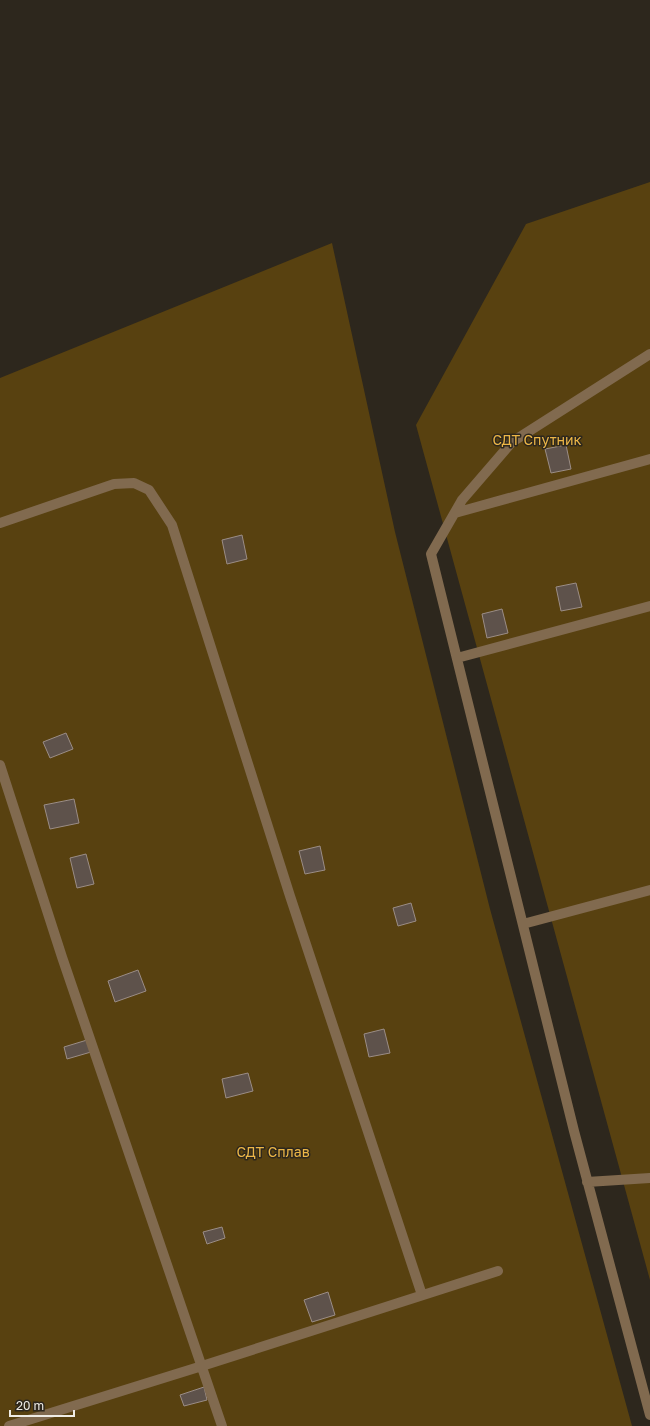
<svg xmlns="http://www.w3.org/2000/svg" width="650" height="1426" viewBox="0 0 650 1426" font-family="'Golos Text',sans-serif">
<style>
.green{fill:#584110}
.building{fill:#5e524b;stroke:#9b8d86}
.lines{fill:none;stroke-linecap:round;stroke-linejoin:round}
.minor{stroke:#816a4f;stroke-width:10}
.labels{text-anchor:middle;stroke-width:3;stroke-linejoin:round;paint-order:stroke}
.park-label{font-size:14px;fill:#ecb647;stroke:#2d271d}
</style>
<rect width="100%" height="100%" fill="#2d271d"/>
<path class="green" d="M650,182V1280L416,425L526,224Z
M332,243L395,532L490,909L632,1426H0V378Z"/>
<path class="building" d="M566,445L571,469L551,473L545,449Z
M242,535L247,559L227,564L222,540Z
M576,583L582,607L561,611L556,587Z
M502,609L508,633L487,638L482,614Z
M66,733L73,749L50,758L43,742Z
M74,799L79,823L50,829L44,805Z
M320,846L325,870L305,874L299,851Z
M86,854L94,884L77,888L70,858Z
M411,903L416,921L398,926L393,908Z
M138,970L146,991L115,1002L108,981Z
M384,1029L390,1053L369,1057L364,1034Z
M87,1040L91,1052L67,1059L64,1047Z
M248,1073L253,1091L226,1098L222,1079Z
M222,1227L225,1238L207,1244L203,1232Z
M328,1292L335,1315L312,1322L304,1300Z
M204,1387L207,1400L184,1406L180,1395Z"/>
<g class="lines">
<path class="minor" d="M650,354L512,442L462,500L431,554L574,1131L650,1415
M455,513L650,459
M0,523L114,484L134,483L149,490L172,525L290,896L422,1295
M457,658L650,606
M0,765L62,957L222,1426
M523,924L650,890
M587,1182L650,1178
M9,1426L202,1366L498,1271"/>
</g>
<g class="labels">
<g class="park-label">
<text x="537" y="445">СДТ Спутник</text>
<text x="273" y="1157">СДТ Сплав</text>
</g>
</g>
<path d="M10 1410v6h64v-6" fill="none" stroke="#efece5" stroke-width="2"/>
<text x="16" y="1410" font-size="12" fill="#efece5" stroke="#2d271d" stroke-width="3" paint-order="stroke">20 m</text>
</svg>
